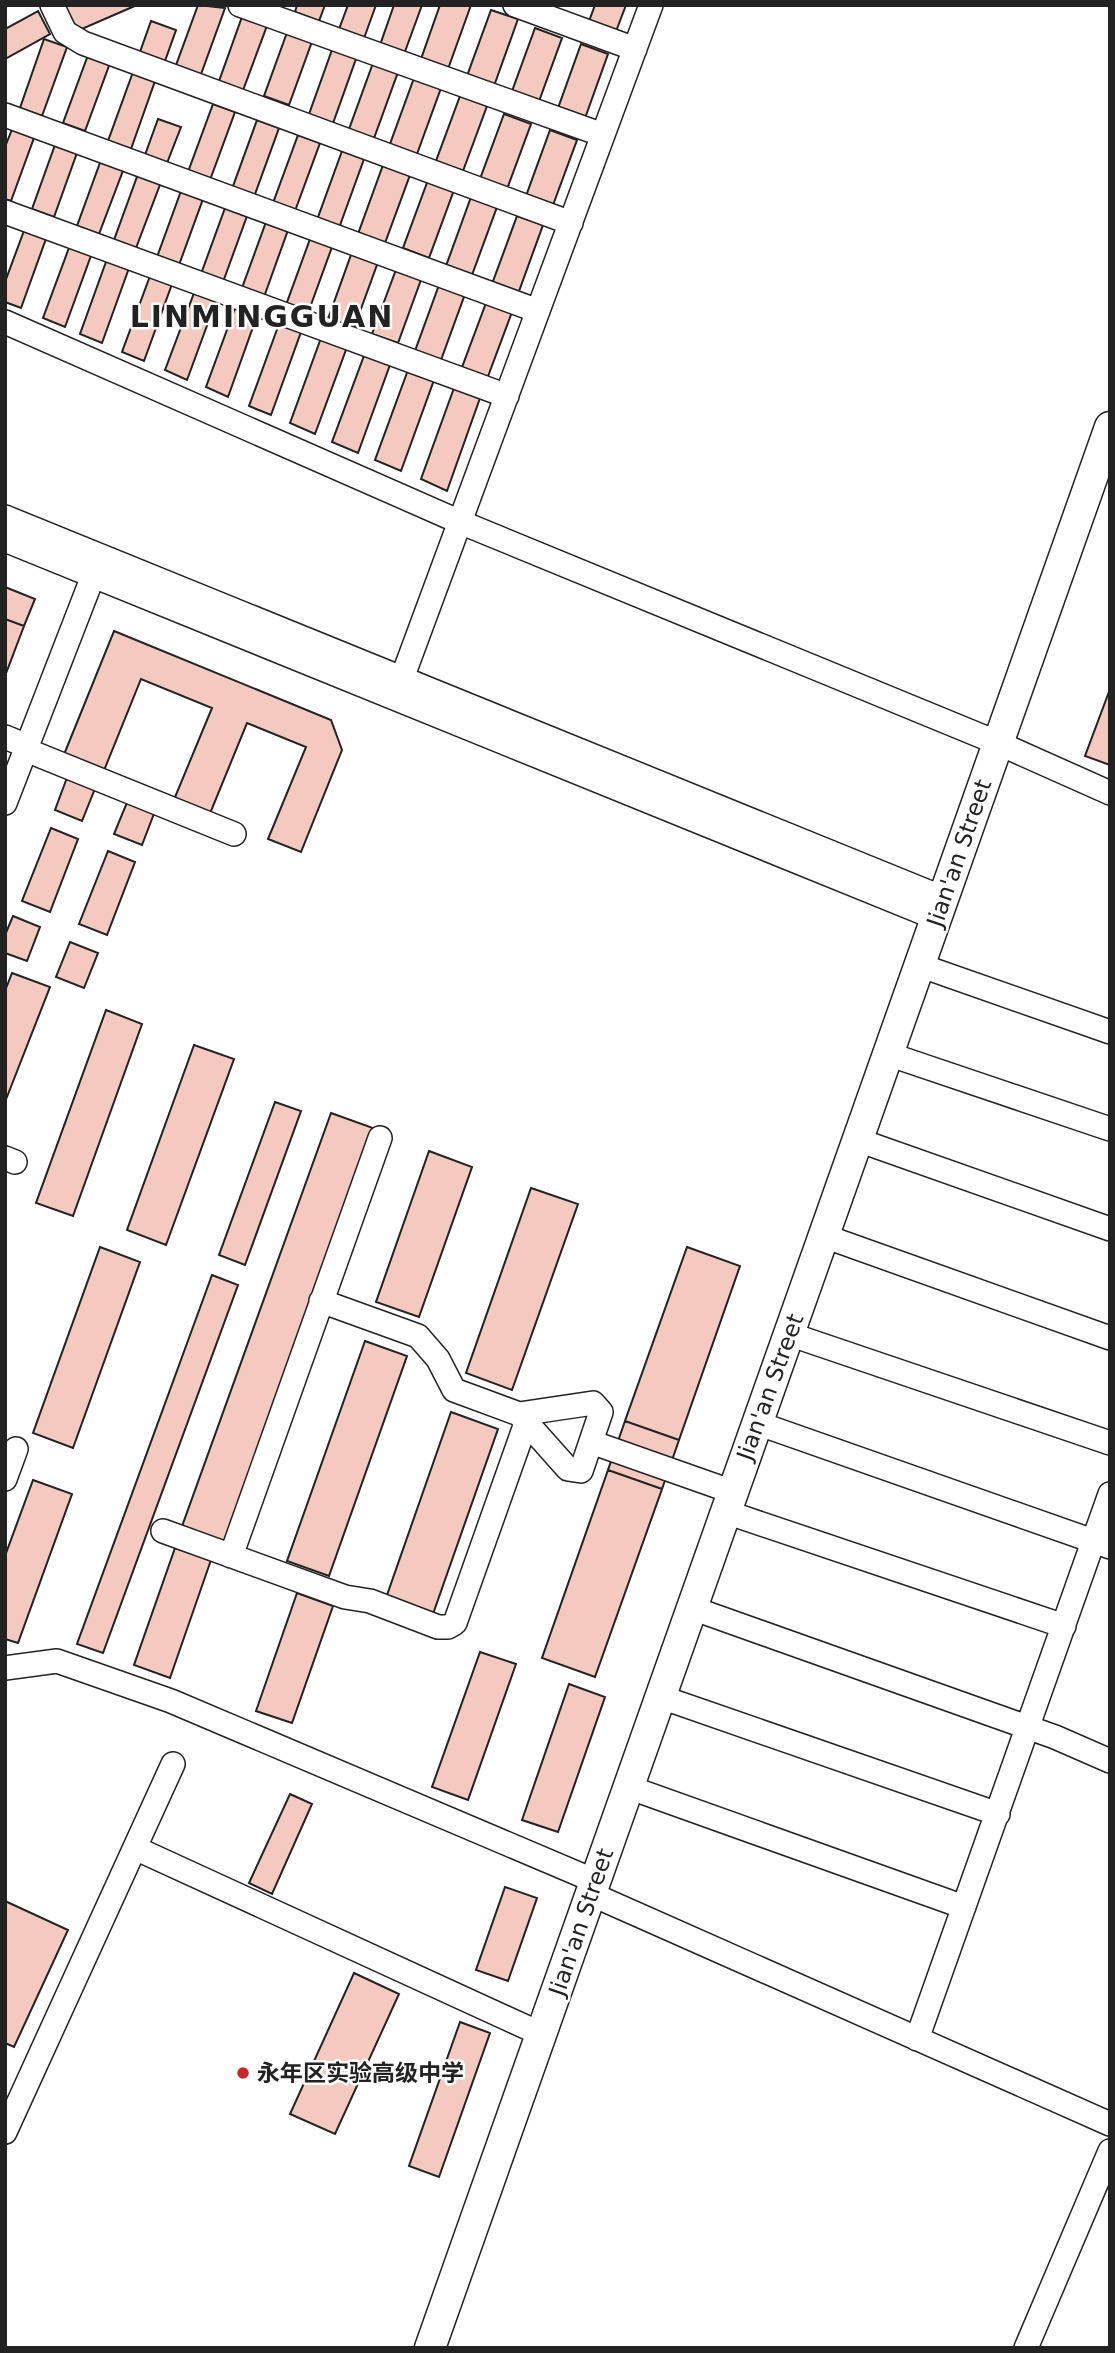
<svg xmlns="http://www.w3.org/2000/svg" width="1115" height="2353" viewBox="0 0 1115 2353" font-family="'DejaVu Sans','Noto Sans SC',sans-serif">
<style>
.building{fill:#f3c9c0;stroke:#222;stroke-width:2}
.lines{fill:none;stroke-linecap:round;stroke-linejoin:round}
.minor-casing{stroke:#222;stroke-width:26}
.major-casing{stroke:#222;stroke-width:33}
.minor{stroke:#fff;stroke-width:23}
.major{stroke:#fff;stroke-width:30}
.poi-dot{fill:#c62828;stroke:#fff;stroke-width:2.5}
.labels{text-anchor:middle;stroke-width:5;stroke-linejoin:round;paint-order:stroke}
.street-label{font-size:23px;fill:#222;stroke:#fff}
.poi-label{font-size:23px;font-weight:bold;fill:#222;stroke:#fff;text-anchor:start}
.district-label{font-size:30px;font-weight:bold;letter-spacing:2px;fill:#222;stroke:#fff}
</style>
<rect width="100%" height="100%" fill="#fff"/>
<path class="building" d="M64,5H137L75,32Z
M198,5L225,8L200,77L175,68Z
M297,5H325L319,21L295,12Z
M348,5H376L363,41L338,32Z
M394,5H422L403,57L379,48Z
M440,5H471L448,69L421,59Z
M595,5H626L615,34L588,24Z
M491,10L518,19L494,86L467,76Z
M38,11L50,34L5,59V29Z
M243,14L268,23L242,93L218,84Z
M151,21L176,30L165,61L140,52Z
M289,27L314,36L289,105L264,96Z
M535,28L562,38L538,104L511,94Z
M44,39L67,47L42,116L20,108Z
M581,44L608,54L584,121L557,111Z
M333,47L357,56L332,126L308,117Z
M88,55L110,63L85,131L63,123Z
M373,63L398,72L373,141L348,132Z
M133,72L155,81L131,149L108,141Z
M414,78L441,88L417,154L390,144Z
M460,96L487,106L463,171L436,161Z
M213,104L235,112L210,180L188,172Z
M504,114L531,124L507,189L480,179Z
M158,119L181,127L167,163L145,155Z
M257,120L279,128L254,197L232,189Z
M13,127L35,135L11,201L5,199V147Z
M550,130L577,140L553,205L526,196Z
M298,135L320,143L295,211L273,203Z
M56,142L78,150L54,217L32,209Z
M342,151L364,159L339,228L317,220Z
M101,160L124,168L99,234L77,226Z
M383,165L410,175L385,243L358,234Z
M138,174L161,182L136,248L114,240Z
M428,180L454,190L429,258L403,248Z
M181,191L203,199L179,265L157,257Z
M471,197L497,207L472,275L446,266Z
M225,208L247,216L223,282L201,274Z
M517,216L543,225L518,294L492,284Z
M266,222L288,230L264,297L242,288Z
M25,228L47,236L21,308L5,302V282Z
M310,239L332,247L308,313L286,305Z
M70,245L92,253L65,327L43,318Z
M352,252L378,262L354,328L328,319Z
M107,259L129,268L102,343L80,334Z
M397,267L422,277L398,343L372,334Z
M150,276L172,284L144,361L122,352Z
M439,285L465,294L441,360L415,351Z
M194,293L216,301L187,380L165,370Z
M486,303L512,312L487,379L461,370Z
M235,308L257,316L228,397L206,387Z
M279,324L301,332L271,415L249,406Z
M321,338L347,347L315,434L290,423Z
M365,353L391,362L358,453L332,442Z
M408,370L434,380L401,471L375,460Z
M454,388L480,398L447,491L421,479Z
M5,587L35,599L24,626L5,619Z
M5,619L24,626L5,676Z
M114,631L331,720L342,750L301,852L268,839L306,747L247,723L209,816L173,802L212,708L141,679L103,773L63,757Z
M1110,689V765L1085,756Z
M68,775L96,786L82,821L55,810Z
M128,800L155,811L142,845L114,834Z
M51,828L78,839L50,912L22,901Z
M108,851L135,862L107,935L79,924Z
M13,916L40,927L27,961L5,953V935Z
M70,942L98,953L84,988L56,977Z
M12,973L50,987L5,1102V991Z
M106,1010L142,1024L73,1216L36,1203Z
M194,1045L234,1059L166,1245L127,1230Z
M275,1102L301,1111L245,1265L219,1255Z
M331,1113L373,1128L224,1544L181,1529Z
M429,1151L472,1167L419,1317L376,1302Z
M531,1188L578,1204L512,1390L466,1373Z
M100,1247L140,1262L73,1448L33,1433Z
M687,1247L740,1266L679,1440L625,1421Z
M212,1275L238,1285L103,1653L77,1644Z
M365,1341L407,1356L329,1576L287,1561Z
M451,1412L498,1429L433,1614L386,1598Z
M625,1421L679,1440L662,1489L608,1470Z
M608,1470L662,1489L595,1677L542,1658Z
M33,1480L72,1494L18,1643L5,1639V1556Z
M175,1548L211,1560L170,1678L134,1665Z
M297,1593L333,1606L292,1723L256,1711Z
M480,1652L516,1664L468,1800L432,1787Z
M569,1684L605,1697L558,1832L522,1820Z
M290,1794L312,1804L272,1894L249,1883Z
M505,1887L537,1898L508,1981L476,1970Z
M5,1901L68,1930L14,2047L5,2043Z
M354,1973L399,1994L335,2134L290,2114Z
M460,2022L490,2033L439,2177L409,2166Z"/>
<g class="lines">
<g class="minor-casing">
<path id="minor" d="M52,5L65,32L83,43L571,223
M240,5L603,135
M515,5L635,49
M5,115L538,311
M5,212L507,396
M5,322L460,522L998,743L1110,793
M5,517L943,898
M5,540L936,918
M397,692L651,5
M5,737L27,746
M26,750L234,834
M5,803L93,576
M919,965L1110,1032
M888,1054L1110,1129
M858,1140L1110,1229
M5,1158L15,1162
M824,1236L1110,1338
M321,1301L418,1336L438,1359L454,1390L519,1414L568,1469L581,1471L601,1412L593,1403L519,1414
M789,1334L1110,1443
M757,1423L1110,1547
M591,1442L733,1492
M5,1479L16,1449
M726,1512L1064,1626
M163,1531L345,1597L370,1601L438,1627H448L455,1623L526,1423
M231,1556L380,1138
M692,1608L1055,1737L1110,1761
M5,1668L57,1661L171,1701L595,1881
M661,1697L998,1814
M628,1787L964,1907
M135,1848L541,2034
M591,1894L1110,2124
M917,2039L1110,1494
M5,2132L173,1764
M1026,2348L1110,2151"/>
</g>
<g class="major-casing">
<path id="major" d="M430,2348L1110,427"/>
</g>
<use href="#minor" class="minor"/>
<use href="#major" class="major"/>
</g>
<circle class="poi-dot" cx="243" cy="2073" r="7"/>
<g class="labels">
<g class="street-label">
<text transform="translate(959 853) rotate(-71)" y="8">Jian'an Street</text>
<text transform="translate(770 1387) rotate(-70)" y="8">Jian'an Street</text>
<text transform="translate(581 1922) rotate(-71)" y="8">Jian'an Street</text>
</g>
<g class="poi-label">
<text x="257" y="2081">永年区实验高级中学</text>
</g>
<g class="district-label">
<text x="262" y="327">LINMINGGUAN</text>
</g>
</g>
<rect width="1115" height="2353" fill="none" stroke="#222222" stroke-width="14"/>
</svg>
